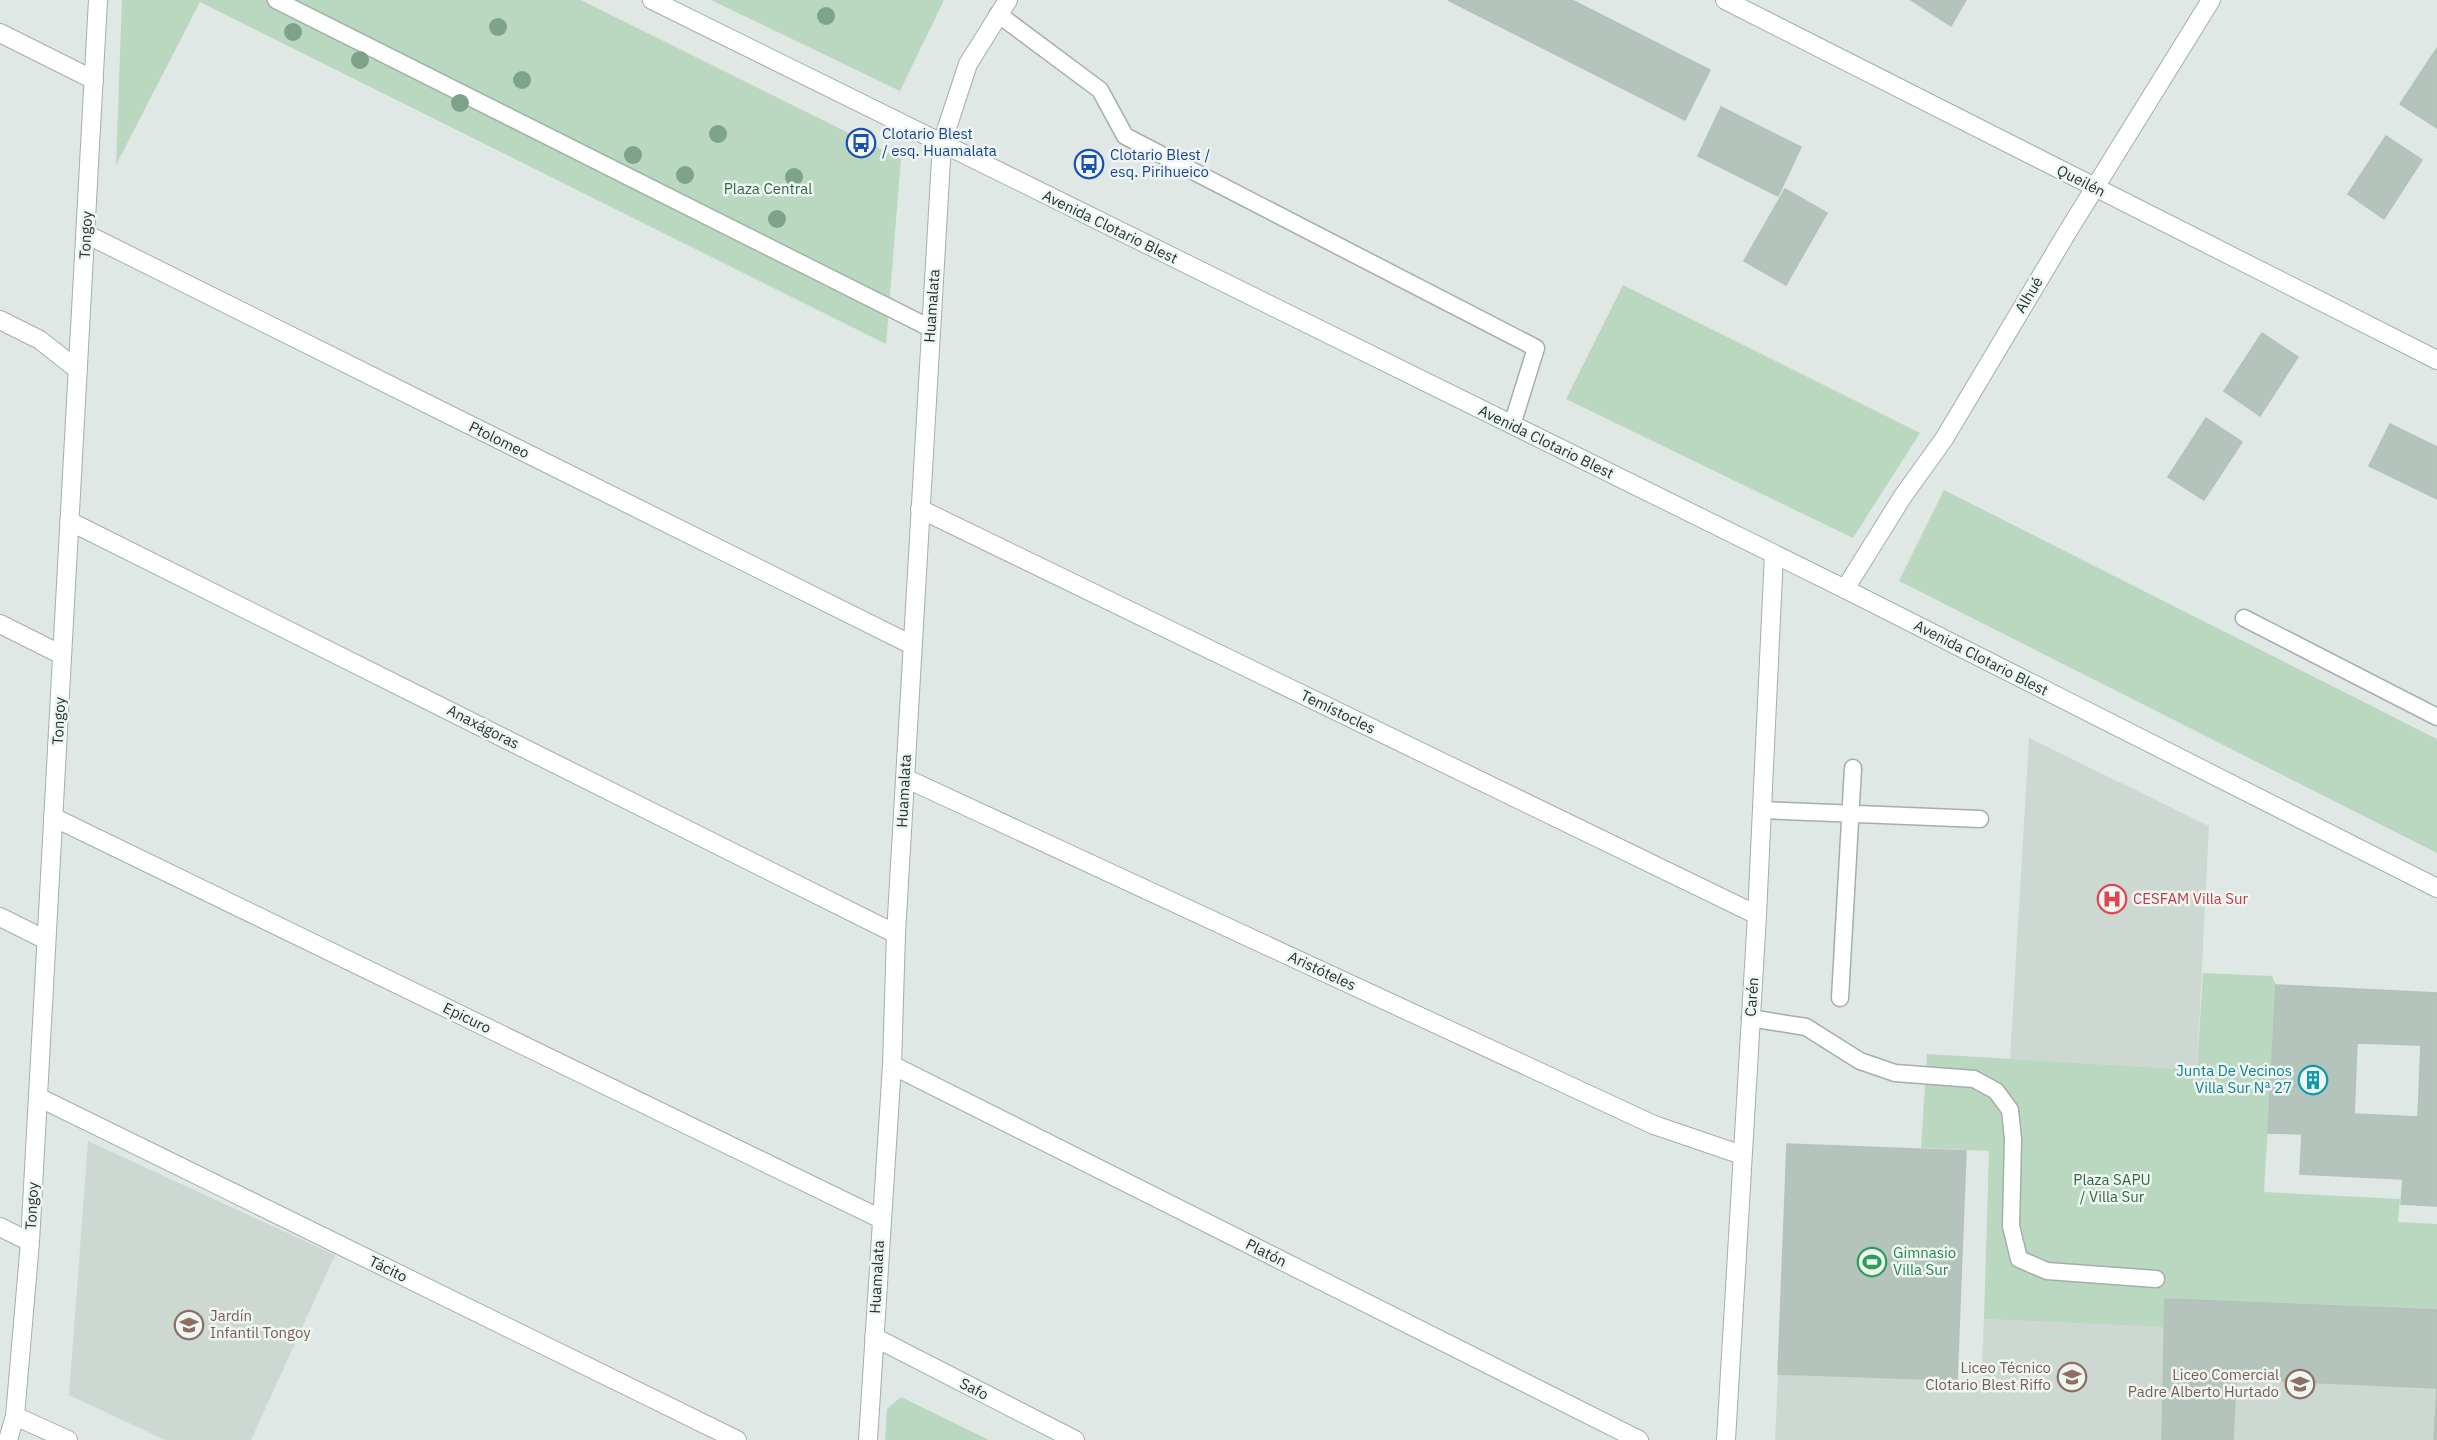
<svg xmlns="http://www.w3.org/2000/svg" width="2437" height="1440" viewBox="0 0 2437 1440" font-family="'IBM Plex Sans',sans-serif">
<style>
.built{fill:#ced8d3}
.green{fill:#bad7c0}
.building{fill:#b5c3bd;stroke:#b3c1ba;stroke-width:1.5;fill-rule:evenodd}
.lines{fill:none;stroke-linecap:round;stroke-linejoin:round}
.lane-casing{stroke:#a3afaa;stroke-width:19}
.street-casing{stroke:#a3afaa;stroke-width:20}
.secondary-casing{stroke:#a0b3ab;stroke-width:20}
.lane{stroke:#fff;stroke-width:16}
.street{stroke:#fff;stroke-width:18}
.secondary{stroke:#fff;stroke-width:18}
.tree{fill:#7fa28b}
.labels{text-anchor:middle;stroke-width:5;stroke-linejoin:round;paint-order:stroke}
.transit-label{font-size:15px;fill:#164399;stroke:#eff6f2;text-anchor:start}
.street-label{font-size:15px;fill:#223630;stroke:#eff6f2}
.park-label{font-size:15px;fill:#316843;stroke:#eff6f2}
.health-label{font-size:15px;fill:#be3a42;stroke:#eff6f2;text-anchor:start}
.culture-label{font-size:15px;fill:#0d838f;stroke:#eff6f2;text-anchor:end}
.leisure-label{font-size:15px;fill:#27864d;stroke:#eff6f2;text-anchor:start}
.education-label{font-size:15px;fill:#785e54;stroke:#eff6f2;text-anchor:end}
</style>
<rect width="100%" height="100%" fill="#dfe8e4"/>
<path class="built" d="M2029,738L2209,826L2197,1070L2010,1059Z
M88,1141L335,1255L251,1440H165L69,1395Z
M2165,1299L2437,1310V1440H1775L1778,1374L1981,1381L1984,1319L2163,1327Z"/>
<path class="green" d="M122,0H581L901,159L886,344L200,2L116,165Z
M711,0H944L900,91Z
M1623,285L1920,433L1853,538L1566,399Z
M1944,490L2437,739V853L1899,581Z
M2203,973L2272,976L2276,985L2264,1192L2400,1199L2398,1222L2437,1224V1310L2165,1299L2164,1327L1984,1319L1989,1151L1921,1148L1927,1054L2197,1070Z
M901,1397L989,1440H885L887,1409Z"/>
<path class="building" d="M1448,0H1572L1710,70L1685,120Z
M1911,0H1966L1951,26Z
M2437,48V128L2400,104Z
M1721,107L1801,147L1778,196L1698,156Z
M2386,136L2422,160L2384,219L2348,194Z
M1785,189L1827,213L1786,285L1744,261Z
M2262,333L2298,357L2260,416L2224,391Z
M2206,418L2242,442L2204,500L2168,477Z
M2390,424L2437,447V499L2369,466Z
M2276,985L2437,993V1206L2401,1204L2403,1179L2300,1174L2302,1134L2268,1133ZM2357,1043L2421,1045L2418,1117L2354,1114Z
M1787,1144L1966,1151L1957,1380L1778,1374Z
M2165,1299L2437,1310V1440H2434L2437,1388L2236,1379L2233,1440H2162Z"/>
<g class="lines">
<g class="lane-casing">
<path id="lane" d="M276,0L930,328
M998,14L1100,90L1125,136L1536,348L1512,425
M2244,618L2437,717
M1762,810L1980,819
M1840,998L1853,768
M1750,1018L1806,1027L1860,1061L1895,1073L1974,1079L1996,1091L2010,1110L2013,1139L2011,1226L2019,1259L2047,1271L2156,1279"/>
</g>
<g class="street-casing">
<path id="street" d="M1725,0L2437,360
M0,33L94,80
M86,234L912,645
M0,320L40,340L78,370
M920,509L1757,915
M69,521L896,934
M1845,589L1903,496L1944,439L2068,231L2211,0
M0,624L62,655
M905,778L1654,1125L1742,1155
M53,817L881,1219
M0,917L46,940
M892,1065L1639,1440
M38,1097L737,1440
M0,1227L30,1242
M874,1337L1075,1440
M15,1416L68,1440
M8,1440L15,1416L30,1242L98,0
M868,1440L892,1065L896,934L942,143L968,64L1008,0
M1726,1440L1757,915L1774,554"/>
</g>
<g class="secondary-casing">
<path id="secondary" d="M652,0L1845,589L2437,888"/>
</g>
<use href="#lane" class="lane"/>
<use href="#street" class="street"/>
<use href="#secondary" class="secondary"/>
</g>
<g class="tree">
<circle cx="826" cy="16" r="9"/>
<circle cx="498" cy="27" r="9"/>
<circle cx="293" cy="32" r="9"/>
<circle cx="360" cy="60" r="9"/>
<circle cx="522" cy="80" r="9"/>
<circle cx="460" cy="103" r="9"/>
<circle cx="718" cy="134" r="9"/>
<circle cx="633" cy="155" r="9"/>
<circle cx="685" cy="175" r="9"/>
<circle cx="794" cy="177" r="9"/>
<circle cx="777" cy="219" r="9"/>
</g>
<defs>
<g id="bus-ring" transform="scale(1.5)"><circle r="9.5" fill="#eff6f2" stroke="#1a4fb4" stroke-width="1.5"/><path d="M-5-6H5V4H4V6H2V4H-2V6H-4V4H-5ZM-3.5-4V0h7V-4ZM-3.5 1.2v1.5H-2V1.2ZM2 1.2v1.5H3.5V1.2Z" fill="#1a4fb4"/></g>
<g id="hospital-ring" transform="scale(1.5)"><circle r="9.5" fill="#eff6f2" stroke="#e0444e" stroke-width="1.5"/><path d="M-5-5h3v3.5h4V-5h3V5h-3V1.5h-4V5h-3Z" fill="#e0444e"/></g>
<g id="building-ring" transform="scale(1.5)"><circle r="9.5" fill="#eff6f2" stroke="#0f9aa8" stroke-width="1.5"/><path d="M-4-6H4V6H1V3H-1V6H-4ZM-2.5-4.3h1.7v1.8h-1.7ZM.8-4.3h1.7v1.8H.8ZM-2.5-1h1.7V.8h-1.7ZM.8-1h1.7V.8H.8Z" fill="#0f9aa8"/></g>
<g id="stadium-ring" transform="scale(1.5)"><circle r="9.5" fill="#eff6f2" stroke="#2e9e5b" stroke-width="1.5"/><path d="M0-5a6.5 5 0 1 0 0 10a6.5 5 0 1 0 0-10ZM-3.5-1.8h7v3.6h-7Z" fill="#2e9e5b"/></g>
<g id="school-ring" transform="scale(1.5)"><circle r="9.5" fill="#eff6f2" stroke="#8d6e63" stroke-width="1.5"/><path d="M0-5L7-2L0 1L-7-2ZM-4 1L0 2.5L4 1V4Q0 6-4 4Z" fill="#8d6e63"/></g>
</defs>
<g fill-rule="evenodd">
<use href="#bus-ring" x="861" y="143"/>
<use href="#bus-ring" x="1089" y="164"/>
<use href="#hospital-ring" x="2112" y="899"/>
<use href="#building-ring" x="2313" y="1080"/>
<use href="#stadium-ring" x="1872" y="1262"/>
<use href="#school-ring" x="189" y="1325"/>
<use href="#school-ring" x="2072" y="1377"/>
<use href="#school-ring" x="2300" y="1384"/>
</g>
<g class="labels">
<g class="transit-label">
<text x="882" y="139">Clotario Blest<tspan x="882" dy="17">/ esq. Huamalata</tspan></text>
<text x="1110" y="160">Clotario Blest /<tspan x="1110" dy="17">esq. Pirihueico</tspan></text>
</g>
<g class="street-label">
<text transform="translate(2081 181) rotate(27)" y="5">Queilén</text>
<text transform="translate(1110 227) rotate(26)" y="5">Avenida Clotario Blest</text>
<text transform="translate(86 235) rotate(-87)" y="5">Tongoy</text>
<text transform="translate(2029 295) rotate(-59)" y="5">Alhué</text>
<text transform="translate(932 306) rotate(-86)" y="5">Huamalata</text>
<text transform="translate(499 440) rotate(26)" y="5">Ptolomeo</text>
<text transform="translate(1546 442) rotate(26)" y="5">Avenida Clotario Blest</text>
<text transform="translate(1981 658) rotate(27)" y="5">Avenida Clotario Blest</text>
<text transform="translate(1338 712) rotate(26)" y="5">Temístocles</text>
<text transform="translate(59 721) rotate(-87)" y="5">Tongoy</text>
<text transform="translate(483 727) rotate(27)" y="5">Anaxágoras</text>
<text transform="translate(904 791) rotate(-87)" y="5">Huamalata</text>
<text transform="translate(1322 971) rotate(25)" y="5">Aristóteles</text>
<text transform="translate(1752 997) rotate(-86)" y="5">Carén</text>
<text transform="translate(467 1018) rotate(26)" y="5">Epicuro</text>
<text transform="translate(32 1206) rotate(-87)" y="5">Tongoy</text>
<text transform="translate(1266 1253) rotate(27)" y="5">Platón</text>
<text transform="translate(388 1269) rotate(26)" y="5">Tácito</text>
<text transform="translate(877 1277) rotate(-87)" y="5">Huamalata</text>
<text transform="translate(974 1389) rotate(27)" y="5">Safo</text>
</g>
<g class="park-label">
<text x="768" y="194">Plaza Central</text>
<text x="2112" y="1185">Plaza SAPU<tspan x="2112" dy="17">/ Villa Sur</tspan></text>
</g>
<g class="health-label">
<text x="2133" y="904">CESFAM Villa Sur</text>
</g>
<g class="culture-label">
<text x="2292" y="1076">Junta De Vecinos<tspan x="2292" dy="17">Villa Sur Nª 27</tspan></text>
</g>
<g class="leisure-label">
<text x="1893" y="1258">Gimnasio<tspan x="1893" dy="17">Villa Sur</tspan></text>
</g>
<g class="education-label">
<text x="210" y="1321" text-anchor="start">Jardín<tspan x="210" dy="17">Infantil Tongoy</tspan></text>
<text x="2051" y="1373">Liceo Técnico<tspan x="2051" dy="17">Clotario Blest Riffo</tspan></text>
<text x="2279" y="1380">Liceo Comercial<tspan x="2279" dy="17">Padre Alberto Hurtado</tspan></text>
</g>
</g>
</svg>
